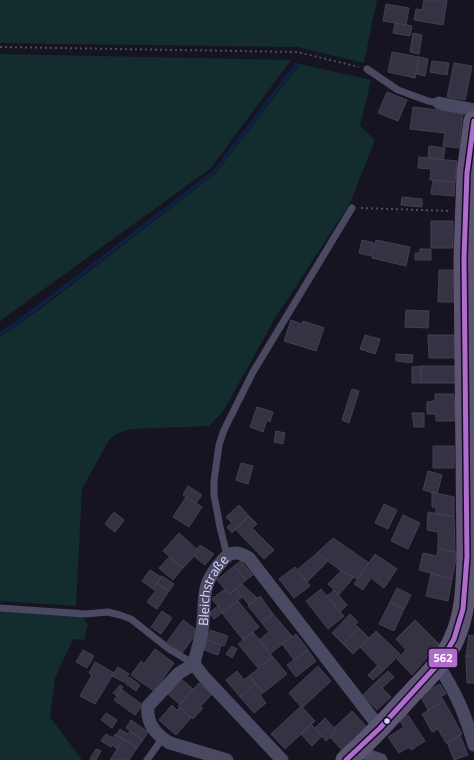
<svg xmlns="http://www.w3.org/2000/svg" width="474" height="760" viewBox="0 0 474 760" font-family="'Open Sans',sans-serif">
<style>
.green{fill:#132c2d}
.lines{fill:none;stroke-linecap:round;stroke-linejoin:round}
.stream{stroke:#0d2144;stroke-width:3.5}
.building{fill:#343243;stroke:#433f54}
.path{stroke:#44505f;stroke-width:2;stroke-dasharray:2 3;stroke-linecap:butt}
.lane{stroke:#4a4962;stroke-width:7}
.street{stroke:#4a4962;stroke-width:13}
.primary{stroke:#5e5373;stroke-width:21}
.bus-1-casing{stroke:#130f26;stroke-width:8}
.bus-1{stroke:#b06ccc;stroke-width:5}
.bus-dot{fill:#d9d4ff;stroke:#130f26;stroke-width:1.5}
.labels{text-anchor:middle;stroke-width:3;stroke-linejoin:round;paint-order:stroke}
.street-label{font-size:13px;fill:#d9d4ff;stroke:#130f26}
.line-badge{stroke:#130f26;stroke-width:1.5}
.badge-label{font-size:11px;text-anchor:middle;font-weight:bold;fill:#fff}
</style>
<rect width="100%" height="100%" fill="#161421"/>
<path class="green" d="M0,0H377L364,63L297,47L0,43Z
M0,54L291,60L211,168L0,321Z
M300,64L371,80L360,126L375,140L350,203L274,320L224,410L209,426L131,429L116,434L109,440L82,489L76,606L0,601V337L43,307L215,174Z
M0,608L78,609L88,625L84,640L73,639L55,678L50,717L82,760H0Z"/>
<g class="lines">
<path class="stream" d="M0,334L41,305L214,172L297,64"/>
</g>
<path class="building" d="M424,0H447L443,25L414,20L416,9L422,10Z
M386,4L409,8L406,25L383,21Z
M395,23L412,26L410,36L393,33Z
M413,33L422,35L419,54L410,52Z
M392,52L419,57L415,78L388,72Z
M419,57L428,59L425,76L416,74Z
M432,61L449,63L447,75L430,72Z
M454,63L472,66L465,100L447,97Z
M387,92L407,100L398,121L378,113Z
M413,107L463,113L459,148L443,146L445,133L410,129Z
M429,146L445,148L443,160L428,158Z
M419,157L457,161L455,182L430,180L431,169L418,168Z
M433,180L455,182L454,196L431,194Z
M402,197L422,199V207L401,205Z
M431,221H453V248H431Z
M362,240L374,243L371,256L359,253Z
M376,240L410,247L406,266L372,258Z
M420,249H431V260H415V253H420Z
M439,270H455V302H438Z
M406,310L429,311L428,328L405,327Z
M291,320L302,324L303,321L324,328L316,351L284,341Z
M365,335L380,339L375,354L360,349Z
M428,335H455V358H429Z
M396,354L413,355L412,363L396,361Z
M421,366H456V383H421Z
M421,366V383H412V367Z
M352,389L359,391L349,423L342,420Z
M435,394H454L455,421H436V414H427V402L435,401Z
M257,407L273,412L270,422L267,420L263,432L250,427Z
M412,413H424V427H414Z
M276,431L285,433L283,444L274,442Z
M433,446H454V468H433Z
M241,463L253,466L248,484L236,480Z
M428,471L442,475L437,494L423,490Z
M188,486L202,495L196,503L183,495Z
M432,492L454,497V516L436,514V508L432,507Z
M186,497L202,507L189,527L173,517Z
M384,504L397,510L388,529L375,523Z
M239,505L249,516L232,533L227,527L232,523L226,517Z
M114,512L124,520L115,532L105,524Z
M428,512L454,516L455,552L438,548V532L427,530Z
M403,515L420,523L408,549L391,541Z
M249,516L257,524L252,528L274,550L264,559L235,529Z
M179,533L199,551L183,568L163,551Z
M333,538L369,563L357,579L341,571L317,553Z
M200,545L214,554L205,565L194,556L199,551L197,549Z
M438,548L457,553L452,579L419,570L423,553L437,556Z
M317,553L327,562L307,582L297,570Z
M375,554L397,569L384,588L371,578L363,590L354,584Z
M170,556L183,568L173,580L159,568Z
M241,561L253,575L246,580L234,566Z
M234,566L246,580L229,594L217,580Z
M295,567L310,586L294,598L279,579Z
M150,570L161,577L153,589L142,581Z
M341,571L354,577L339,595L328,584Z
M431,573L452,579L448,601L426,596Z
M162,576L174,584L169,591L157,583Z
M157,583L169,591L157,609L147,602L156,590L153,589Z
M242,584L257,598L249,605L236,589Z
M397,588L411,595L404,609L390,602Z
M225,589L229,594L236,589L242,597L223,612L212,599Z
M321,589L344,616L328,629L306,601Z
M334,590L347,605L340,612L327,596Z
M260,596L273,614L262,623L248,606Z
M238,601L259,627L243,640L222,613Z
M390,602L404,609L394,631L379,624Z
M218,606L223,612L214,619L209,613Z
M162,611L172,618L161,634L151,627Z
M273,614L292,636L270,654L259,640L269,632L262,623Z
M350,614L358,622L355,624L359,628L343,644L332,633Z
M183,620L198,631L182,653L167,642Z
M415,620L439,644L412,675L397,659L406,650L396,639Z
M359,628L369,638L353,654L343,644Z
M210,630L228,636L224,646L207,640Z
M376,631L400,654L383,671L360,647Z
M253,632L273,657L258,668L238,644Z
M296,634L308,650L294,660L282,644Z
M469,635L474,636V656H466Z
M207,640L221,645L218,655L204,650Z
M232,646L237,649L232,658L226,654Z
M155,649L174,663L154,691L131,675L141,661L144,664Z
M83,650L94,656L87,668L76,662Z
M308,650L316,661L296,677L287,665Z
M466,656H474V683H467Z
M273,657L287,674L263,693L249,676Z
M95,662L114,673L95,704L80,696L92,675L89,673Z
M378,665L383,671L373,680L368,675Z
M318,666L331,681L302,708L289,693Z
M118,667L129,674L124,682L112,676Z
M237,671L244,680L249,676L256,683L240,697L226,680Z
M388,671L394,677L382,688L376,682Z
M129,677L140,685L136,691L125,683Z
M180,678L193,689L180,705L167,693Z
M376,682L391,697L377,710L363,695Z
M199,683L212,694L200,707L203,708L193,719L178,706Z
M256,683L263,693L260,695L266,703L254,713L240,697Z
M440,684L446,694L441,696L444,701L428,710L420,695Z
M120,685L123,687L117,696L113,693Z
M122,690L143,705L135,715L114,700Z
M444,701L462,734L446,743L438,729L432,732L422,714Z
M172,705L177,710L180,707L191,718L176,735L159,720Z
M301,706L315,721L285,749L271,734Z
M352,711L367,727L342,750L330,737L337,731L334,728Z
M106,713L117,720L112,728L101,720Z
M408,715L425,741L411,750L409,747L399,753L388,737L404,727L399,720Z
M325,718L337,731L326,741L315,728Z
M131,720L148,732L143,740L126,728Z
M311,724L322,736L312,746L301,734Z
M120,729L128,734L130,731L143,740L137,748L116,735Z
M106,734L113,738L115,734L124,739L117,749L112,745L111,747L101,741Z
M460,735L468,755L454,760L447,742Z
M124,739L137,748L129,760H110Z
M96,749L101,751L96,760H92L90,759Z"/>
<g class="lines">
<path class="path" d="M0,47L297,52L359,67
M361,208L450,211"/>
<path class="lane" d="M367,69L398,90L428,101L439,103
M227,555L220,527L214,495V481L219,445L224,430L253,372L352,208
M0,608L85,614L108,612L120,615L131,619L169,649L194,664
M147,760L162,739"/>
<g class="street">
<path d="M439,103L474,110"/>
<path d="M194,664L179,673L148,706C146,723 156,735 170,743L227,760"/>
<path d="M438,665C456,693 465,713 474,745"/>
<path d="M359,749L372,757L381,760"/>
<path id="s1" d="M282,760L203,676L194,664C196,653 200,642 202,631C207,599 198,587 223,560C231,550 239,552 249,558L380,728"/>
</g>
<path class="primary" d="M346,760C370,740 390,717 411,694C427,677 445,660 454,639C466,613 466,585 467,557L464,258L467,173L474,121"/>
<g class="bus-1-casing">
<path id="bus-1" d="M346,760L380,728L441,661L454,639L463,609L467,557L464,258L467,173L474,121"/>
</g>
<use href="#bus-1" class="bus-1"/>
</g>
<circle class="bus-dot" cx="387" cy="721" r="3.5"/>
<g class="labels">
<g class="street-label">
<text dy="5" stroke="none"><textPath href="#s1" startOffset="207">Bleichstraße</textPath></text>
</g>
</g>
<rect class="line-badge" x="428" y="648" width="30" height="20" rx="4" fill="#b06ccc"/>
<g class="badge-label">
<text x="443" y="662">562</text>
</g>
</svg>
